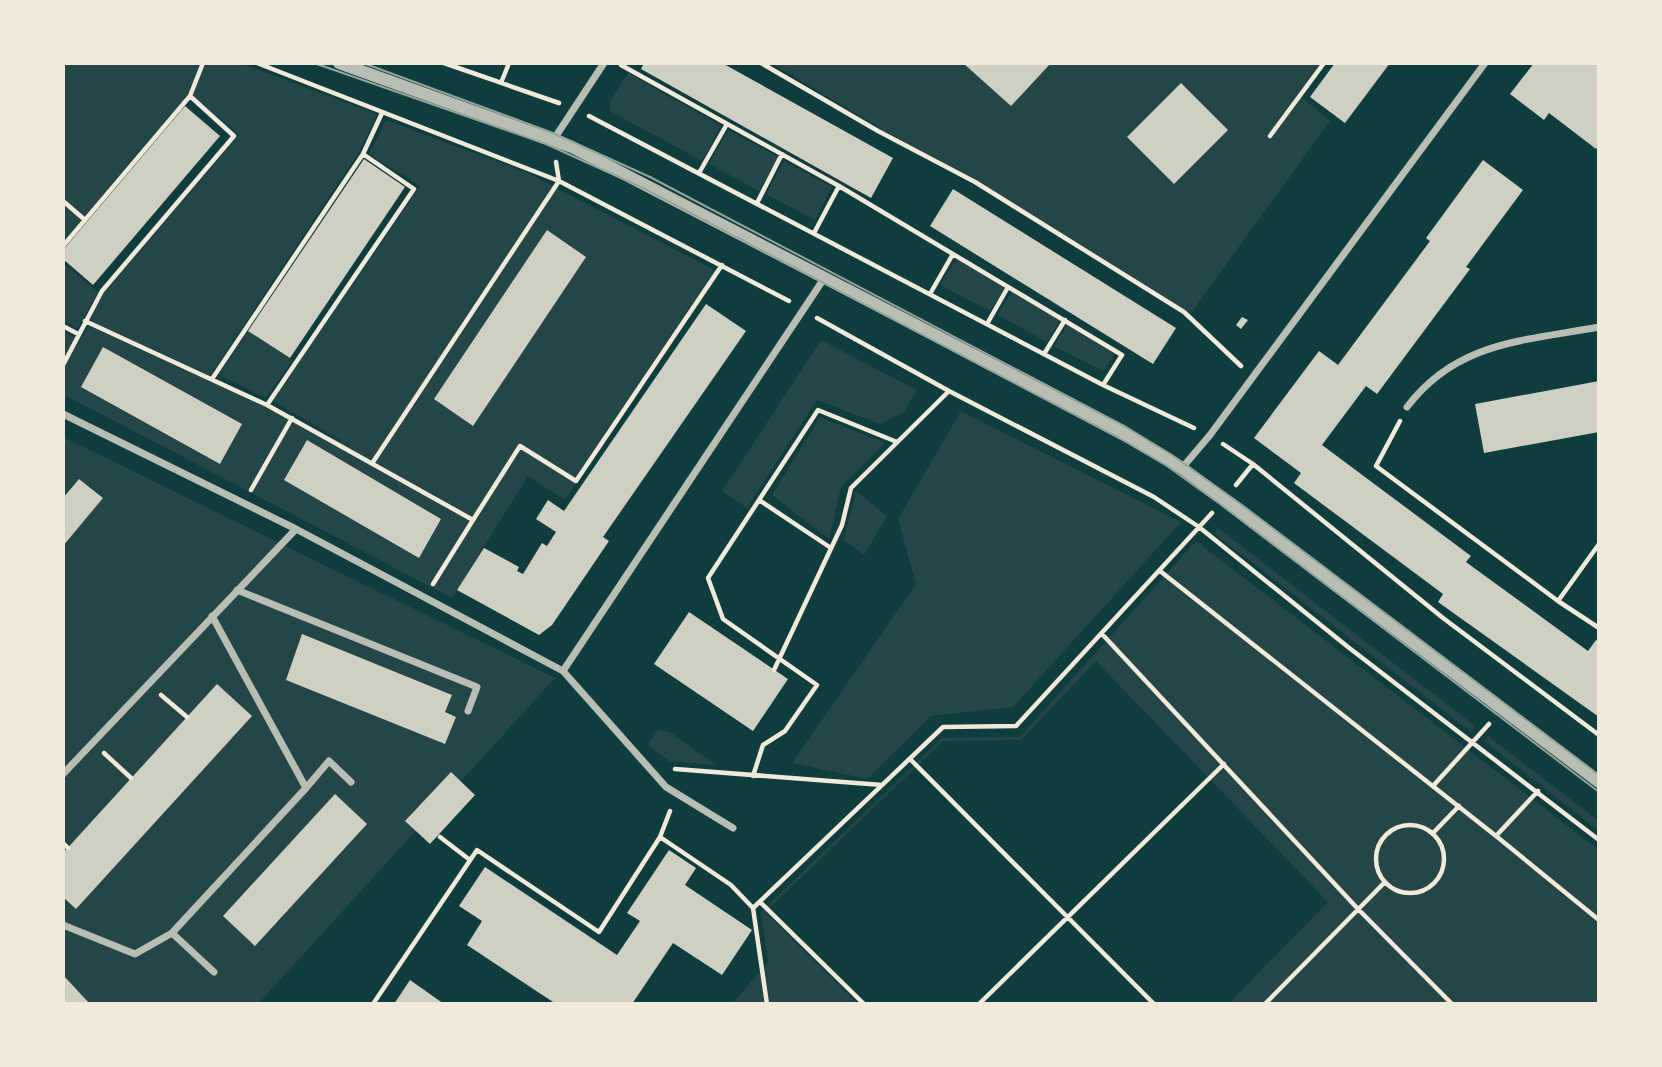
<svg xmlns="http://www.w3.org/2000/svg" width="1662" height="1067" viewBox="0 0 1662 1067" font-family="'Work Sans',sans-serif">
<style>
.green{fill:#244646}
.building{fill:#cfcfc3}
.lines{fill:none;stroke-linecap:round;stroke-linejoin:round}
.path{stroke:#f1e9da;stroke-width:4.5}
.minor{stroke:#b8beb3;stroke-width:7}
.tertiary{stroke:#b8beb3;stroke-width:12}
.tram{stroke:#97a49c;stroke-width:2}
</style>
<rect width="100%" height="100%" fill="#0f3d3e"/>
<path class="green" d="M63,63H200L189,93L63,242Z
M206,63H241L377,114L359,152L210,376L90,321L104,293L239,135L193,95Z
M771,63H1323L1299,95L1330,121L1191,313Z
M628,73L721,126L702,161L610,111V101Z
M386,120L528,173L720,273L565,500L528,476L452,598L63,394V330L80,340L89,326L352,447L273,401L420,186L369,154Z
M728,130L778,157L759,191L709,164Z
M784,161L832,187L815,220L766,194Z
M960,259L1005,287L990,311L940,285L954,263Z
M63,263L98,292L77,329L63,321Z
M1013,291L1060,321L1047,342L997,315Z
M1067,325L1114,354L1104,371L1054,346Z
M248,331L293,360L266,398L219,375Z
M821,340L917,390L904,412L880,424L817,400L747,508L722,491Z
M961,411L1181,522L1013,707L931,716L867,779L792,763L916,584L898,519Z
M820,417L885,443L841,487L829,539L772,495Z
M63,437L555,678L258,1004H63V546L103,498L79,479L63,498Z
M856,491L887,516L864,555L844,540Z
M1218,528L1474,725L1471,732L1215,534Z
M1196,541L1599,850V1004H1228L1328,902L1096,661L1021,740L943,741L765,912L858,1004H732L768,962L761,912L942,738L1020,737Z
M658,730L670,732L716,765L669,761L647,745Z
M1488,736L1599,821V831L1484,741Z"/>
<path class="building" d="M644,63H722L893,158L871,198L641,69Z
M963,63H1051L1011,106Z
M1335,63H1390L1345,123L1310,97Z
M1534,63H1599V145L1596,149L1549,113L1544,120L1510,94Z
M1181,83L1228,130L1174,184L1127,137Z
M185,106L220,136L93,285L63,259V250Z
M364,159L405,187L290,358L248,331Z
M1483,160L1523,190L1466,267L1470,269L1377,394L1366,386L1322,445L1471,556L1466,562L1588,651L1596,640L1599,642V717L1438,602L1443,594L1294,483L1301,473L1254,438L1319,351L1338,365L1430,241L1426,238Z
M953,189L1176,328L1153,364L930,226Z
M547,230L586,257L473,426L434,399Z
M706,304L746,331L603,537L609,541L552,625L539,635L457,590L484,548L519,567L517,571L523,574L542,543L547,546L556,532L536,519L548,500L564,511Z
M1242,317L1248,320L1241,329L1236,325Z
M103,347L242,424L220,464L81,387Z
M1599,381V432L1484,453L1475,404Z
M307,440L441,519L419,558L284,480Z
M79,479L103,498L63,546V498Z
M689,612L788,679L753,731L654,664Z
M302,634L452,695L445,712L456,717L445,744L286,680Z
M217,684L252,716L76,909L63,897V853Z
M451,772L475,795L430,844L405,821Z
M335,794L367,824L255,946L223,916Z
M669,850L696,868L685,885L752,930L722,975L673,943L632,1004H556L467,945L482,921L459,906L485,867L617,955L640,921L627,913Z
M63,975L90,1004H63Z
M410,980L444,1004H394Z"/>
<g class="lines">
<path class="path" d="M257,63L559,181L789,301
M444,63L559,103
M761,63L878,131L975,182L1184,312L1241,366
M621,65L839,186L814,233
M501,83L509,63
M589,116L1103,385L1194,428
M1270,136L1324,63
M699,173L727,124
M839,186L1122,355L1103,385
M63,201L85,220
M757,203L782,154
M63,246L190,96L203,63
M930,294L953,254
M817,318L949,391L1154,497L1199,527L1348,647L1599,840
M85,321L267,405L473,520L433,584
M987,324L1008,287
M63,326L78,334
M1044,354L1065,320
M63,365L102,291L234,136L190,96
M212,379L363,154L382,113
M267,405L414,189L363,154
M1400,421L1376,466L1558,601L1599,628
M1223,444L1253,464L1443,618L1599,735
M373,462L559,181L556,162
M1236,485L1253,464
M251,490L292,418
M473,520L520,446L576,481L722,265
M831,548L759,500L818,410L897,442
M1160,571L1496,836L1599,920
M1558,601L1599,544
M1102,634L1358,909L1452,1004
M774,670L842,525L851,488L949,391
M161,695L187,717
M104,753L131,778
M910,759L1154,1004
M675,769L882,785
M753,776L763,745L785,731L817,685L723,619L708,578L759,500
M1433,786L1489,724
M1376 859a34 34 0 1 1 68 0a34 34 0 1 1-68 0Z
M1433,833L1459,806
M1496,836L1538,791
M440,837L470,860
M660,837L731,885L753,908L767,1004
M63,843L68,848
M760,902L864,1004
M753,908L943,727L1016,726L1212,513
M373,1004L477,850L599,932L660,837L670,811
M979,1004L1224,764
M1265,1004L1384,883"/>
<path class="minor" d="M554,139L604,63
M1407,407C1457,341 1524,341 1599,327
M63,414L296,529L563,671L666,787L733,828
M1182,468L1210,435L1485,63
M237,590L477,687L468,711
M563,671L825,277
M63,774L296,529
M306,788L329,761L351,782
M63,925L135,954L172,933L306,788L212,616
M172,933L214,972"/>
<path class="tertiary" d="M339,63L572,147L1122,432L1182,468L1599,782"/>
<path class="tram" d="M314,63L546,144L643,188L1121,439L1167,466L1220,504L1599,792
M363,63L553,133L650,177L1126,427L1172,455L1242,505L1599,775"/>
</g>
<rect width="1662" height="1067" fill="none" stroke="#f1e9da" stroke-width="130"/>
</svg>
